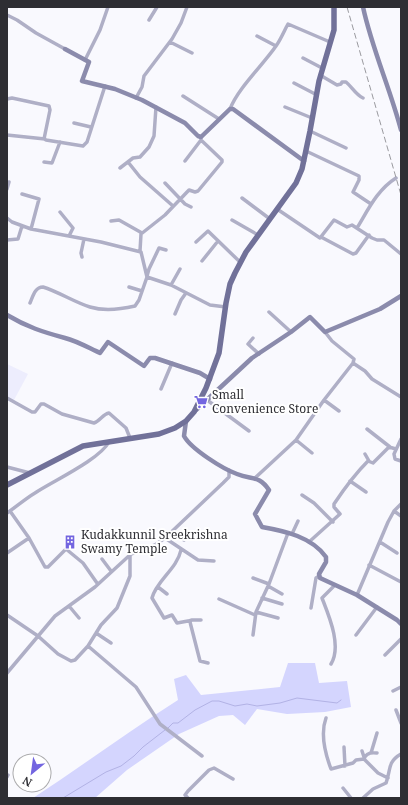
<svg xmlns="http://www.w3.org/2000/svg" width="408" height="805" viewBox="0 0 408 805" font-family="'Noto Serif',serif">
<style>
.built{fill:#ededfd}
.green{fill:#d4d5fe}
.lines{fill:none;stroke-linecap:round;stroke-linejoin:round}
.stream{stroke:#b2b2e5;stroke-width:1}
.street{stroke:#afafc6;stroke-width:3.5}
.secondary{stroke:#8b8bac;stroke-width:4.5}
.primary{stroke:#717199;stroke-width:5.5}
.rail{stroke:#9a9a9f;stroke-width:1;stroke-dasharray:6 3;stroke-linecap:butt}
.labels{text-anchor:middle;stroke-width:4;stroke-linejoin:round;paint-order:stroke}
.poi-label{font-size:12px;fill:#2e2e33;stroke:#fff;text-anchor:start}
</style>
<rect width="100%" height="100%" fill="#f9f9fe"/>
<path class="built" d="M7,364L28,374L14,400L7,396Z"/>
<path class="green" d="M288,663H315L319,683L347,681L351,707L325,712L287,714L257,709L245,725L233,715L219,716L179,734L127,770L95,798H33C82,766 129,731 178,700L174,679L186,675L201,695L280,687Z"/>
<g class="lines">
<path class="stream" d="M168,728L173,723H178L195,710L212,701H219L235,706L247,704L257,706L280,703L297,698L337,703L341,700
M63,798L106,772L121,766L134,756L143,747L165,730"/>
<path class="street" d="M7,15L17,20L36,33L65,49
M149,20L157,7
M257,36L276,46
M170,42L192,53
M303,58L322,68
M85,60L100,30L108,7
M320,75L337,85L341,84L342,82H346C352,87 356,95 363,98
M294,83L317,95
M183,96L219,119
M136,98L142,87L144,76L172,39L181,23L187,7
M7,99L12,98L49,106L50,110L44,139L46,140L83,146L87,142L105,86
M285,107L312,118
M230,109C238,88 263,65 276,46C281,39 284,31 288,24L330,42
M74,123L91,127
M310,131L346,148
M7,135L45,139
M306,151L359,176V180L353,192L371,204
M185,161L201,140
M44,162L52,163L60,142
M128,162L140,177L173,206
M120,168L133,158L140,157L149,147L154,136L156,107
M165,183L185,204L191,207
M7,189L9,182
M22,194L39,199L31,229
M242,198L270,219
M277,209L320,238L334,220L336,221L347,227L352,225L372,238L377,240H384L401,254
M60,212L73,228L69,236
M7,218L12,222L31,229L101,242L141,252L147,277
M232,220L258,235
M111,221L119,220L142,233
M357,228C368,210 377,190 396,178
M321,237L353,254L356,253L369,235
M7,240L18,239L22,226
M196,242L208,231L240,262
M140,251L141,234L165,215L189,190L195,192L198,191L222,162V160L201,140V137
M82,257L81,253L84,239
M202,261L218,241
M147,276L149,269L159,248L166,250
M171,285L180,269
M129,287L142,291
M30,303C33,296 35,287 43,287C59,292 74,302 90,307C103,311 122,309 135,306L139,300L147,277L171,285L210,305L226,307
M269,312L291,332
M175,314L181,300L186,293
M325,332L332,341L354,359L353,363L365,371L372,379L401,397
M253,338L248,344L259,354
M161,389L172,363
M7,398L32,412H35L41,404H44L62,414L94,423C100,421 103,414 109,413L126,428L130,438
M207,400L249,431
M339,411L324,400L353,363
M367,429L390,447
M401,439L394,454L395,459L401,461
M312,453L296,440L324,400
M365,454L369,461
M7,467L30,473
M255,478L296,440
M350,481L366,492
M302,495L314,503L333,522
M10,511L29,538L45,567H48L66,549L83,563L97,583
M394,511L401,516
M7,513C16,507 25,499 35,493C53,481 99,460 109,442
M172,532L184,540
M292,534L298,521
M165,538L198,560L214,561
M309,542L340,514L334,507V504C344,489 355,474 368,461L373,463L389,447L396,449
M380,542L397,553
M181,550C177,569 156,581 152,598L164,618L172,615L177,623L188,621L190,622L200,661L208,663
M7,553L29,538
M102,559L111,571
M369,565L401,582
M253,578L269,584
M268,586L282,594
M158,587L167,594
M357,595L388,522L394,511L401,504
M262,598L282,604
M219,599L255,615
M69,606L79,618
M311,608L316,578L319,576
M256,612L278,618
M7,615L38,636L58,654L71,661L75,660L88,646L101,625L117,608L130,576V555
M189,621L192,620H201
M96,633L111,643
M253,635L256,612L269,584L288,533
M356,635L377,607
M88,646L136,687L160,724L202,756
M385,655L401,639
M331,664C342,646 329,616 322,598L335,585
M7,673L55,616L95,587L131,554L155,545L165,538L223,483L229,477V470
M393,691L401,687
M396,710L401,723
M326,718C320,734 325,753 331,769L353,763L356,760L364,759L378,773L388,778
M344,747L345,766
M362,751L364,757
M371,753L377,733
M364,759C366,753 371,752 377,753
M7,776L8,775L7,777
M343,788L351,798
M188,798L185,795L188,791L209,770L214,768L233,779
M363,798L373,789L386,783C391,770 387,762 401,754"/>
<path class="secondary" d="M363,7C372,49 390,88 401,130
M65,49L89,62L82,81L115,89L142,100L185,123L198,136L201,137L230,109H233L304,161
M7,315C27,327 43,332 65,338C77,341 89,348 100,353L108,342L144,366L150,358H155L200,373L210,379
M196,410L252,358L291,332L310,317L325,332L380,309L401,296
M186,421L184,436C191,449 223,469 237,474C252,480 259,475 269,490L255,514L262,527C285,531 312,537 326,557V562L319,574L320,578L357,595L397,620L401,624"/>
<path class="primary" d="M7,485L83,446L159,434L175,428L186,421L194,412L206,388L219,353L226,303L230,284L235,273L246,252L296,183L302,169L310,131L319,81L334,30V7"/>
<path class="rail" d="M347,7L401,195"/>
</g>
<defs>
<g id="supermarket-bare" transform="scale(1.08)"><path d="M-6-5.5h2.5l.6 2H6L4.5 2H-2.5L-4.4-4H-6ZM-1.5 3.2a1.3 1.3 0 1 0 .1 0ZM3 3.2a1.3 1.3 0 1 0 .1 0Z" fill="#7365e0" stroke="#fff" stroke-width="2.5" paint-order="stroke"/></g>
<g id="building-bare" transform="scale(1.08)"><path d="M-4-6H4V6H1V3H-1V6H-4ZM-2.5-4.3h1.7v1.8h-1.7ZM.8-4.3h1.7v1.8H.8ZM-2.5-1h1.7V.8h-1.7ZM.8-1h1.7V.8H.8Z" fill="#7365e0" stroke="#fff" stroke-width="2.5" paint-order="stroke"/></g>
</defs>
<g fill-rule="evenodd">
<use href="#supermarket-bare" x="201" y="402"/>
<use href="#building-bare" x="70" y="542"/>
</g>
<g class="labels">
<g class="poi-label">
<text x="212" y="399">Small<tspan x="212" dy="14">Convenience Store</tspan></text>
<text x="81" y="539">Kudakkunnil Sreekrishna<tspan x="81" dy="14">Swamy Temple</tspan></text>
</g>
</g>
<rect width="408" height="805" fill="none" stroke="#2e2e33" stroke-width="16"/>
<g transform="translate(32 773) rotate(209)"><circle r="19" fill="#ffffff" stroke="#ababad"/>
<path d="M0-3L7 15L0 10L-7 15Z" fill="#7365e0"/>
<text y="-6" font-size="11" font-weight="bold" text-anchor="middle" fill="#2e2e33">N</text>
</g>
</svg>
